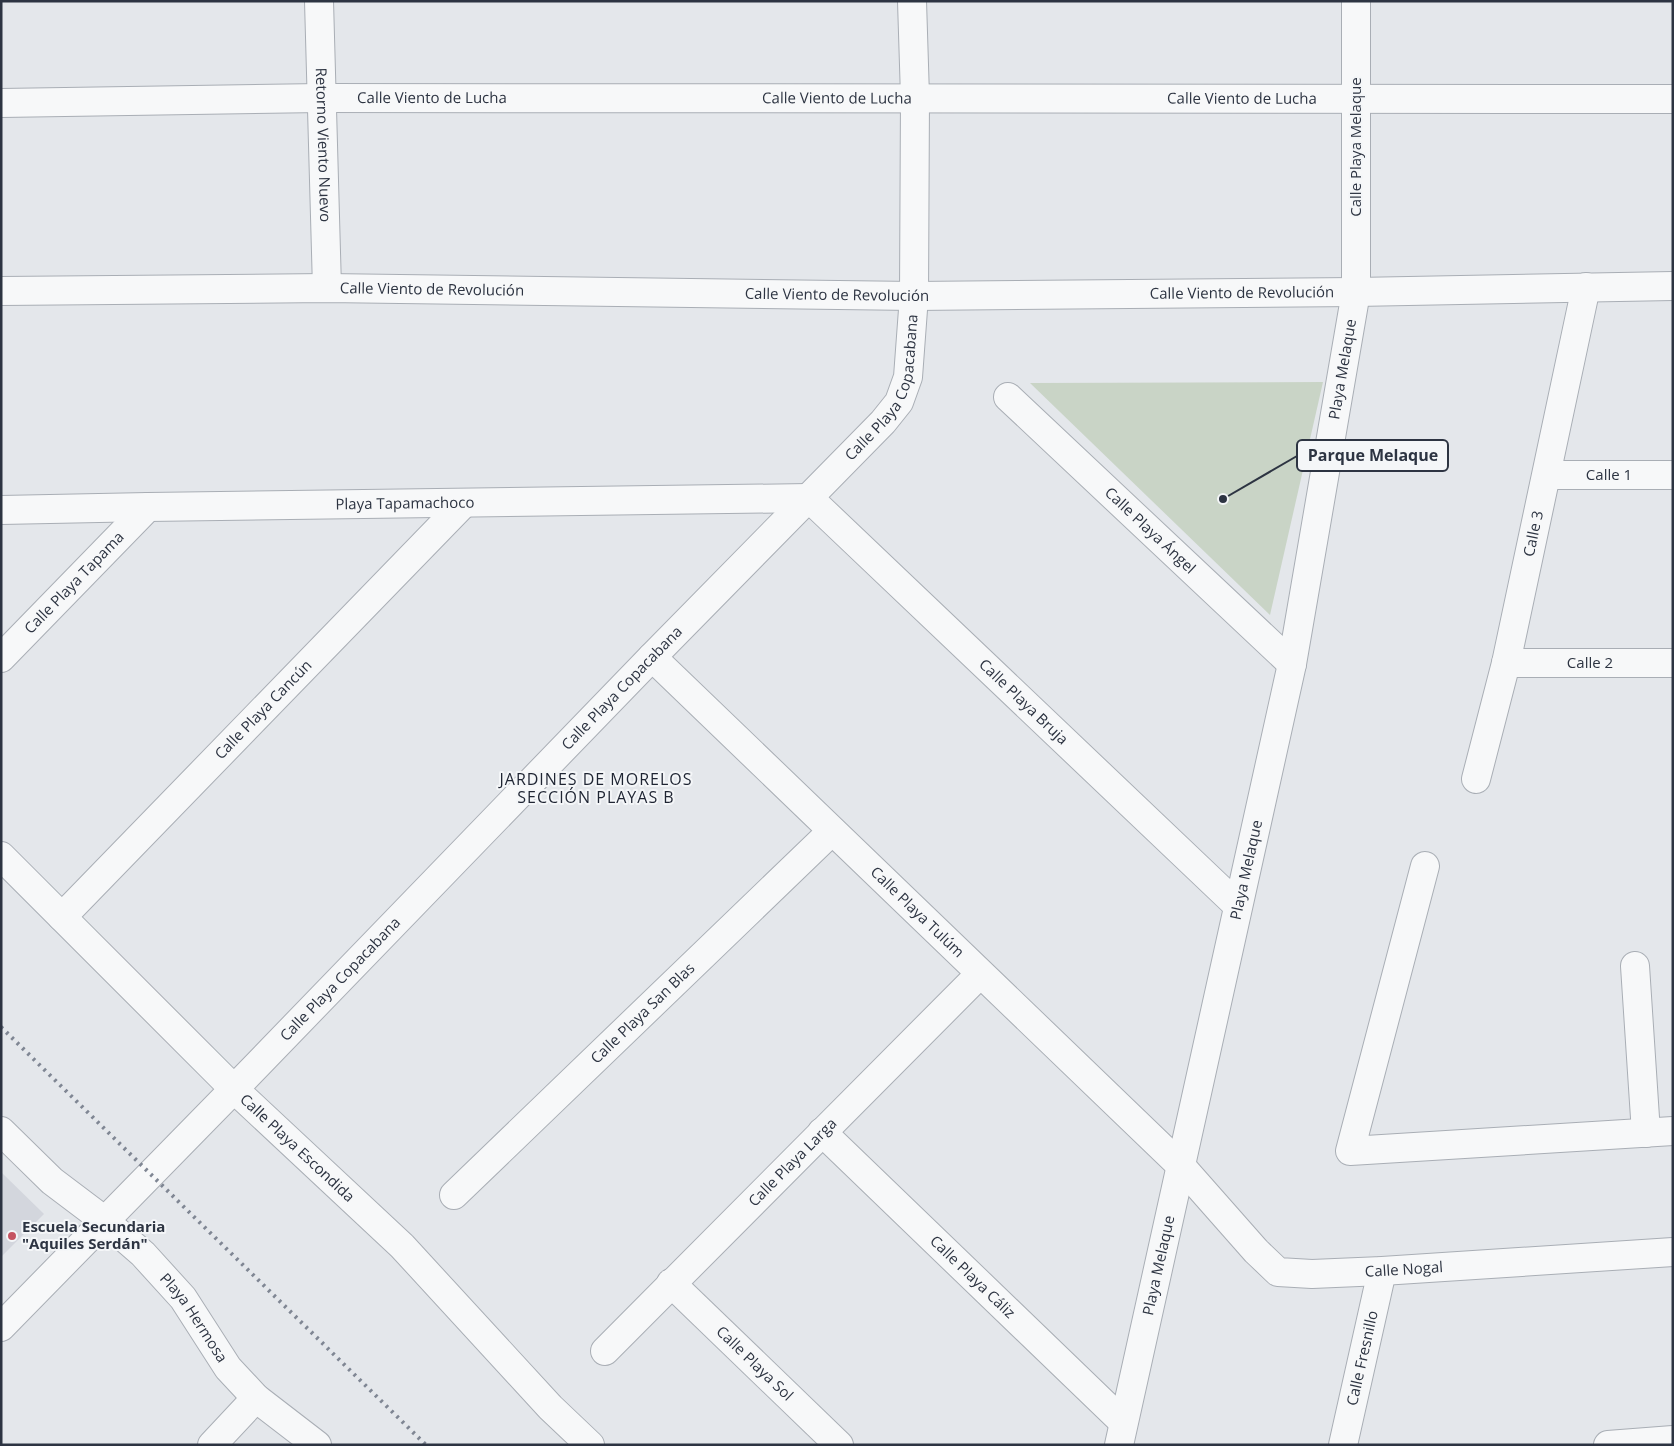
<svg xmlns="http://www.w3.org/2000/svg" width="1674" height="1446" viewBox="0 0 1674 1446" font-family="'Open Sans',sans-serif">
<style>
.built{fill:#d3d6dd}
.green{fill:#c9d4c6}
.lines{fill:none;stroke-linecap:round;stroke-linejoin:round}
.minor-casing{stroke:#a9aeb5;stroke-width:30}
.minor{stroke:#f7f8f9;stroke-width:28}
.rail{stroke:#7f8693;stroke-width:4;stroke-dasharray:2.5 5;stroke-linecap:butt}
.poi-dot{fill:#c55462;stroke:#f4f6f8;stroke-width:2}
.labels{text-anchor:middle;stroke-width:4;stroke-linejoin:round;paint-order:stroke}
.street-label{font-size:15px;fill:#2d3442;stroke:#f4f6f8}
.poi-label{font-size:15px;font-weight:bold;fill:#2d3442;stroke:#f4f6f8;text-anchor:start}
.neighbourhood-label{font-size:16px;letter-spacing:1px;fill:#1f2533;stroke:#f4f6f8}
.leader{fill:none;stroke:#2d3442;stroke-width:2}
.callout-dot{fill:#2d3442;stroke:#f4f6f8;stroke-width:2}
.callout{fill:#f4f6f8;stroke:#2d3442;stroke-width:2}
.callout-label{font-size:16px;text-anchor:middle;font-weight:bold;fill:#2d3442}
</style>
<rect width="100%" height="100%" fill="#e4e7eb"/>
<path class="built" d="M1,1172L44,1214L1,1257Z"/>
<path class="green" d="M1323,382L1270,615L1030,383Z"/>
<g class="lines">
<g class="minor-casing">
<g id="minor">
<path id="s1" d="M319,1L327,288"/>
<path id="s2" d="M1,103L321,98L1673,99"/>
<path id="s3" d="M1,291L327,288L914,296L1356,292L1673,286"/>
<path id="s4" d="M1008,397L1292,664"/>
<path id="s5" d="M1547,475H1673"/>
<path id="s6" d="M1,510L148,507L809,498L1237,905"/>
<path id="s7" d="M652,657L1181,1166L1256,1251L1278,1272L1312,1274L1382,1271L1673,1252"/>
<path id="s8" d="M1,658L148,507"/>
<path id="s9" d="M1506,663H1673"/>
<path id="s10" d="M1476,779L1506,663L1586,287"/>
<path id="s11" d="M1,856L234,1089L402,1246L550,1407L590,1445"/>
<path d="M1425,866L1350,1151L1673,1131"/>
<path id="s12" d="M62,917L464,503"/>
<path d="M1635,966L1646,1133"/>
<path id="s13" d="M1,1131L52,1181L105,1221L143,1254L183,1298L228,1368L256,1398L317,1445"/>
<path id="s14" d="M822,1132L1123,1422"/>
<path id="s15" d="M454,1195L832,831"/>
<path id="s16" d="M671,1283L839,1445"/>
<path id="s17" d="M1,1327L234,1089L652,657L883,422L899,402L908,377L914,296L915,97L912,1"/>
<path id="s18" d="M605,1351L980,974"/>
<path d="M212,1445L256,1398"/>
<path id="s19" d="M1119,1445L1292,664L1356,292V1"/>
<path id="s20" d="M1343,1445L1382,1271"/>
<path d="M1608,1445L1673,1440"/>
</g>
</g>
<use href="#minor" class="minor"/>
<path class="rail" d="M1,1027L426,1445"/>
</g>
<circle class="poi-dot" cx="12" cy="1236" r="5"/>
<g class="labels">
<g class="street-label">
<text dy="5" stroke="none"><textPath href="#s2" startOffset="836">Calle Viento de Lucha</textPath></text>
<text dy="5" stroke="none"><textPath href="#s2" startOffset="431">Calle Viento de Lucha</textPath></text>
<text dy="5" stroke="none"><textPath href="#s2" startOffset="1241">Calle Viento de Lucha</textPath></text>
<text dy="5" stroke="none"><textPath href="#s1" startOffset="144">Retorno Viento Nuevo</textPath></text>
<text transform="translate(1356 147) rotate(-90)" y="5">Calle Playa Melaque</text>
<text dy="5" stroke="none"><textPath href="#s3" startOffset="431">Calle Viento de Revolución</textPath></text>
<text dy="5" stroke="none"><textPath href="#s3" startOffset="1241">Calle Viento de Revolución</textPath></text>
<text dy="5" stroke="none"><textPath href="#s3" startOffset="836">Calle Viento de Revolución</textPath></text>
<text dy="5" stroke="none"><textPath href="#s19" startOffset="1099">Playa Melaque</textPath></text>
<text dy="5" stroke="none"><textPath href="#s17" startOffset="1296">Calle Playa Copacabana</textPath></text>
<text dy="5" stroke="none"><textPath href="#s5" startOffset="62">Calle 1</textPath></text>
<text dy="5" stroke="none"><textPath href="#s6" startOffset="404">Playa Tapamachoco</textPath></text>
<text dy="5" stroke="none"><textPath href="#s4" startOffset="195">Calle Playa Ángel</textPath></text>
<text dy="5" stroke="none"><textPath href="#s10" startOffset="252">Calle 3</textPath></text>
<text dy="5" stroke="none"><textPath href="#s8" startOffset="105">Calle Playa Tapama</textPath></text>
<text dy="5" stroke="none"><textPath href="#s9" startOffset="84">Calle 2</textPath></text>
<text dy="5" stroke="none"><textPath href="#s17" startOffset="891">Calle Playa Copacabana</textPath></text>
<text dy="5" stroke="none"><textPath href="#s6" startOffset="1104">Calle Playa Bruja</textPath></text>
<text dy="5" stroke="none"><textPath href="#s12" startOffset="289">Calle Playa Cancún</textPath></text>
<text dy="5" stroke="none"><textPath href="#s19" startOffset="589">Playa Melaque</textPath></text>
<text dy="5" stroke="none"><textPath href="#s7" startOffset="368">Calle Playa Tulúm</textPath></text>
<text dy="5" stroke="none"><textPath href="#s17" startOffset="486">Calle Playa Copacabana</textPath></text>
<text dy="5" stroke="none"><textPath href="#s15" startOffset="262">Calle Playa San Blas</textPath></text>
<text dy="5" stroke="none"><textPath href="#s11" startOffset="416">Calle Playa Escondida</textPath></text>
<text dy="5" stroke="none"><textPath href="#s18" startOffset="266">Calle Playa Larga</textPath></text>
<text dy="5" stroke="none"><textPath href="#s19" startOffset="184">Playa Melaque</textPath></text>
<text dy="5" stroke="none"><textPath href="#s7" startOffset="1004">Calle Nogal</textPath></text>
<text dy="5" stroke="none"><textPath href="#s14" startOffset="209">Calle Playa Cáliz</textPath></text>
<text dy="5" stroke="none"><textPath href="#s13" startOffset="270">Playa Hermosa</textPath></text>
<text dy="5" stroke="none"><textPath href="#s20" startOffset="89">Calle Fresnillo</textPath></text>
<text dy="5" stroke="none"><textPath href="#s16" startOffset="116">Calle Playa Sol</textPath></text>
</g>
<g class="poi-label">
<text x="22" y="1232">Escuela Secundaria<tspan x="22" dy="17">"Aquiles Serdán"</tspan></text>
</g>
<g class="neighbourhood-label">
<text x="596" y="785">JARDINES DE MORELOS<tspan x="596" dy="18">SECCIÓN PLAYAS B</tspan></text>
</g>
</g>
<path class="leader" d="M1223 499L1297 456"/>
<circle class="callout-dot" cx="1223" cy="499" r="5"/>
<rect class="callout" x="1297" y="440" width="151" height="31" rx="5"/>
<g class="callout-label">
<text x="1373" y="461">Parque Melaque</text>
</g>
<rect width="1674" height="1446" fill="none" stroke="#2d3442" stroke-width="5"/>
</svg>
